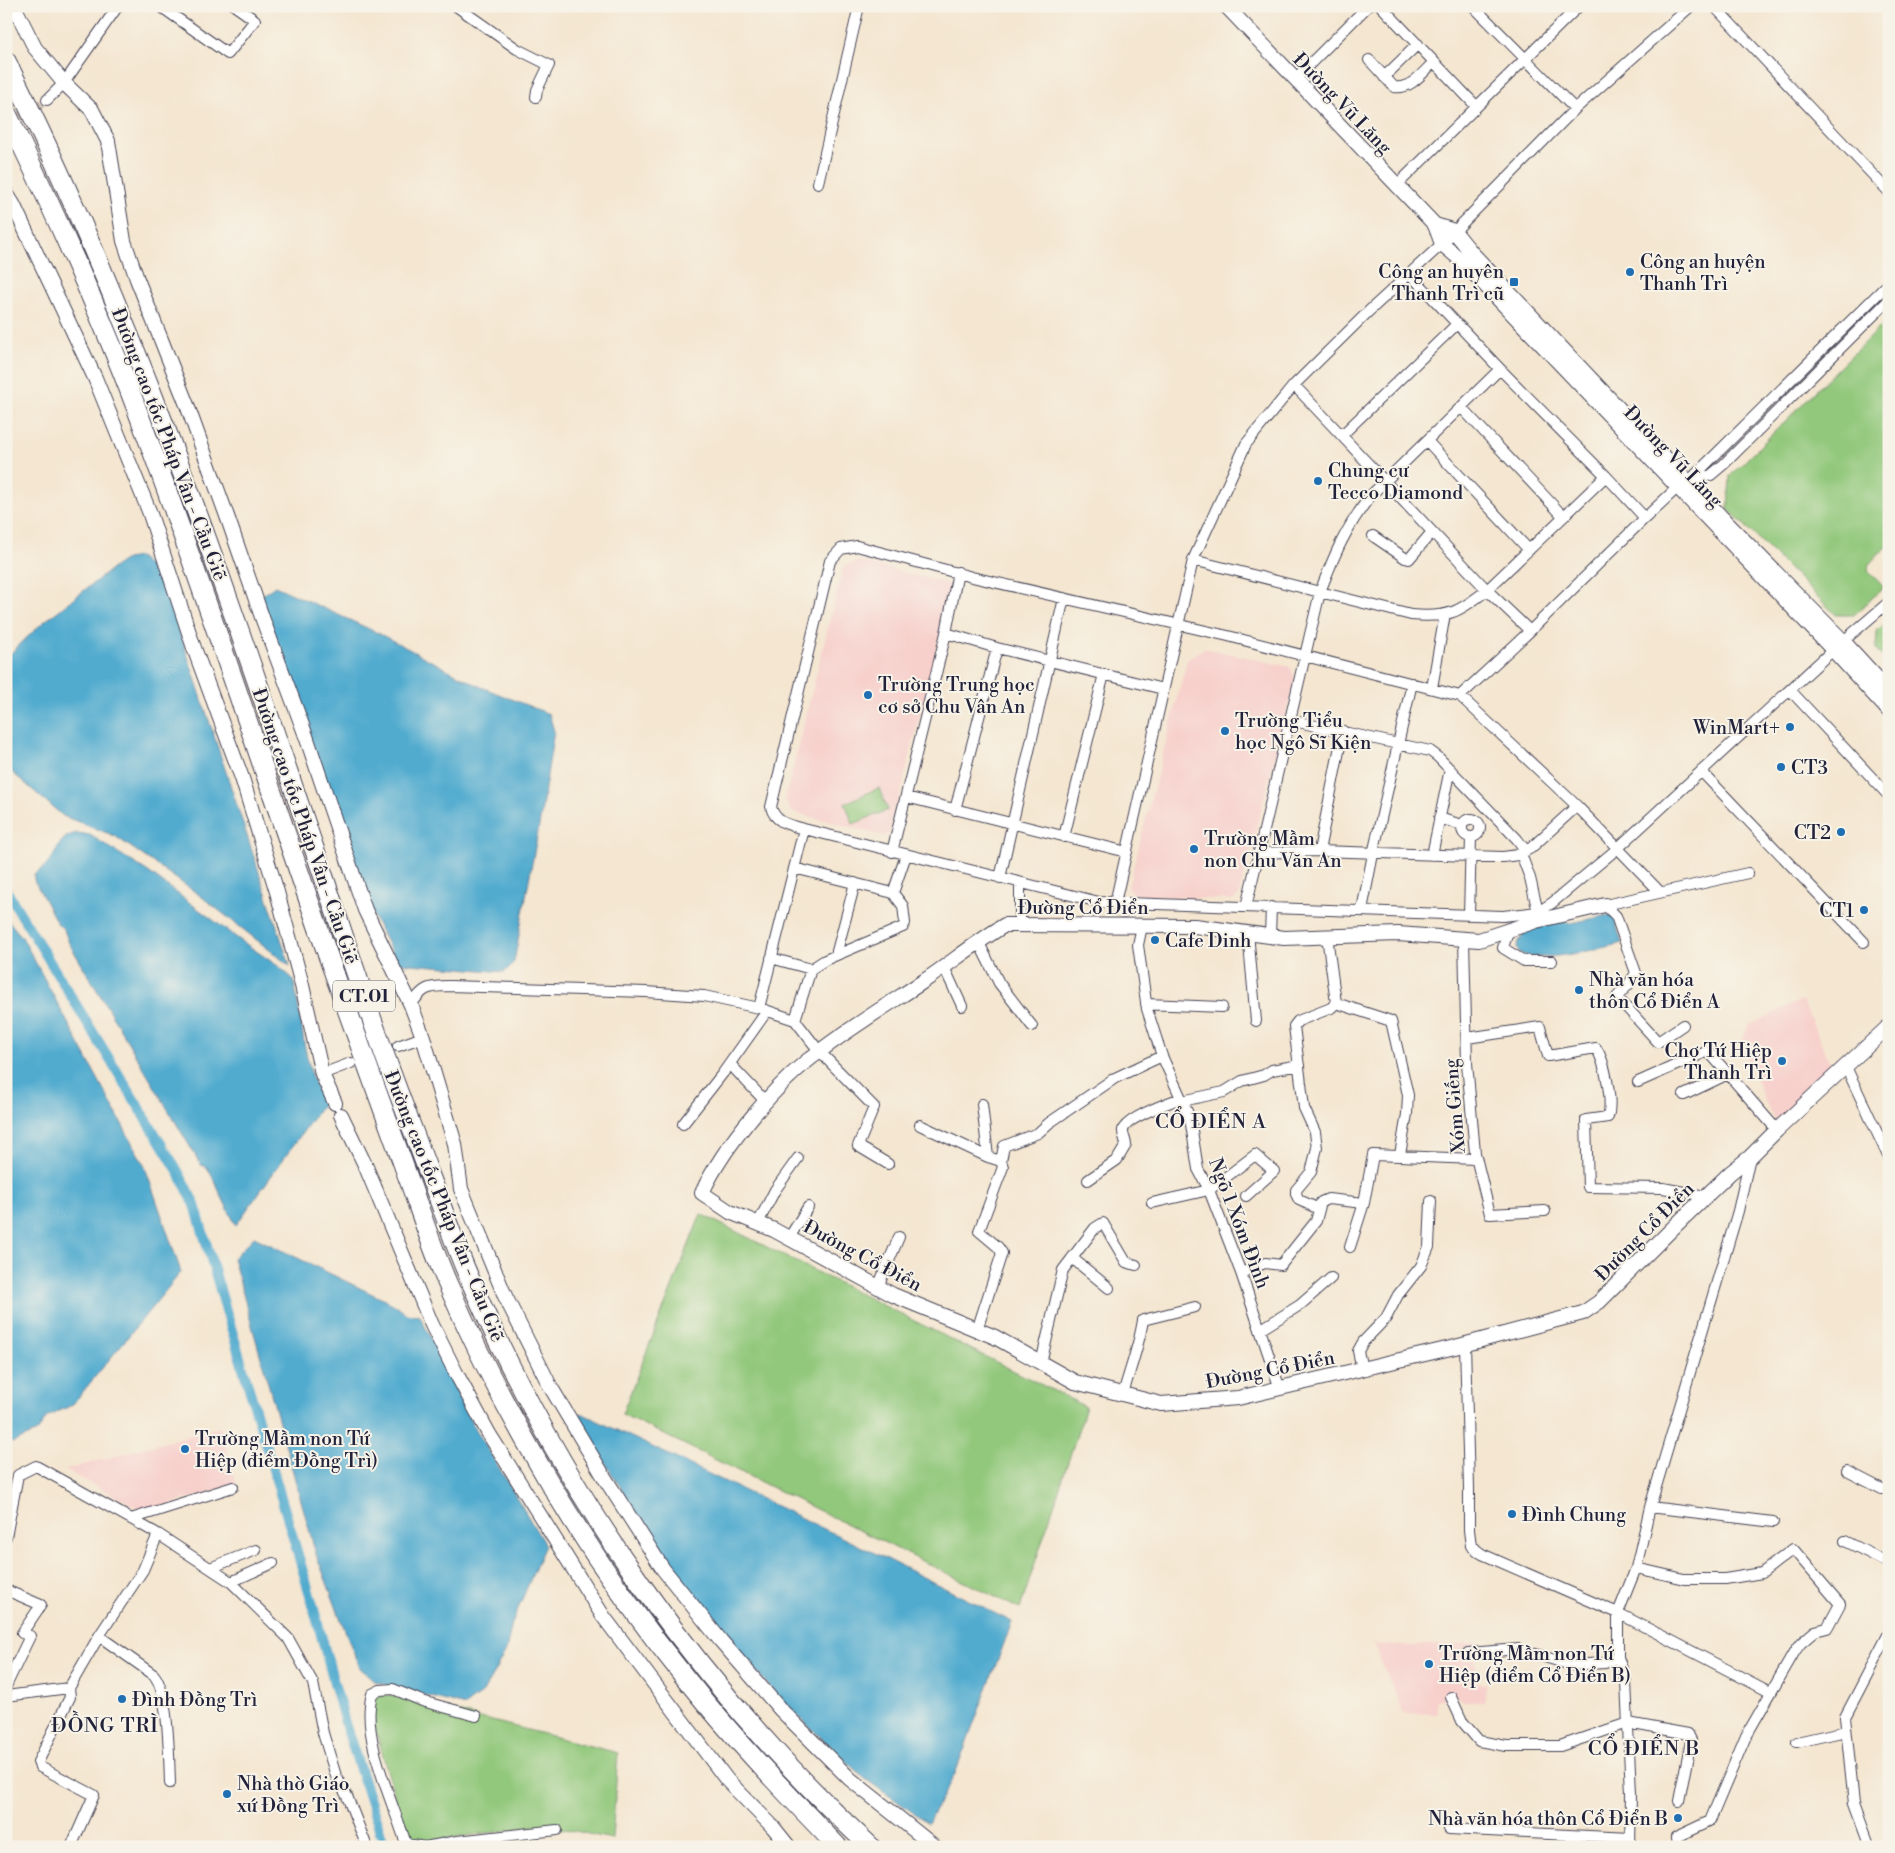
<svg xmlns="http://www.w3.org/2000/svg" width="1895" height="1853" viewBox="0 0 1895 1853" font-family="'Libre Bodoni',serif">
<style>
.built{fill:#f7d0cc}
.green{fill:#92c87b;stroke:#5a755b}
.water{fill:#51abcf;stroke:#3a6685}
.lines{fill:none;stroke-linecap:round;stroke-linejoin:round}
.canal{stroke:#51abcf;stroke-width:10}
.street-tunnel{stroke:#cabfb2;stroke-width:10;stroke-dasharray:10 5;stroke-linecap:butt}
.street-casing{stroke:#423f51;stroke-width:12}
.secondary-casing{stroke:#423f51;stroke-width:16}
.highway-casing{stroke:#423f51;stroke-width:21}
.street{stroke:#fff;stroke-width:10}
.secondary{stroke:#fff;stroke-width:14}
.highway{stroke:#fff;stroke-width:19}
.poi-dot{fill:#1f6fb2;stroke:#f7f3e8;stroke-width:2}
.labels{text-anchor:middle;stroke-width:4;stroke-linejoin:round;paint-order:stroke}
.shield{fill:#f7f3e8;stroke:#62616f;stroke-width:1}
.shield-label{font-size:18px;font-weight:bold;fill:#22223b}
.street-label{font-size:19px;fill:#22223b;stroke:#f7f3e8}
.poi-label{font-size:19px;fill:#22223b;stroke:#f7f3e8;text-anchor:start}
.neighbourhood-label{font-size:20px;letter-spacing:1px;fill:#22223b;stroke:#f7f3e8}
</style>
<rect width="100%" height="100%" fill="#f7f3e8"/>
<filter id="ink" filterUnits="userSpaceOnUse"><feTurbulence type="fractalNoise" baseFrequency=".02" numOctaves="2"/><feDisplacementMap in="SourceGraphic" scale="10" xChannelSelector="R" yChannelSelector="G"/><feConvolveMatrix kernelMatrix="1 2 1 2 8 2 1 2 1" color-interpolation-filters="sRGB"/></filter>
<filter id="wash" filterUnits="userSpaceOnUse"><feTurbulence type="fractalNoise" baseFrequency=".0096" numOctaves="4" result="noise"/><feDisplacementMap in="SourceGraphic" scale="20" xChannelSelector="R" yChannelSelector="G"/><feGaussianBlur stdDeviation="1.12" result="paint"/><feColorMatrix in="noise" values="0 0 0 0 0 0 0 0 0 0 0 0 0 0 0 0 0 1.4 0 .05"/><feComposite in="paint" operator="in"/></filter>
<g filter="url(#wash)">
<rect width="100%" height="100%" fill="#f4e6d0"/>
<path class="built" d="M858,561L946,583L951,590L891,832L884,836L792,812L785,800L843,566Z
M1204,648L1290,667L1295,678L1239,896L1233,900L1134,895L1128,888L1187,660Z
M1802,1000L1835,1074L1780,1125L1770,1113L1741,1044L1749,1025Z
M220,1427L237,1485L144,1511L65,1470Z
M1476,1643L1475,1682L1487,1684L1484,1702L1463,1701L1456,1696L1436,1700L1437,1713L1404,1714L1373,1644L1406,1646Z"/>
<path class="green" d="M1884,323L1889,334V545L1870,563L1868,571L1884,587L1854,615H1836L1728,509L1730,476Z
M1889,620V664L1876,649L1877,631Z
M879,788L888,810L853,824L845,803Z
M701,1214L1086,1407L1020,1609L622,1414Z
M390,1695L618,1753L612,1839L546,1825L429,1841L407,1839L371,1714L374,1696Z"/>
<path class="water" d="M139,557L162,578L290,966L198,894L115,836L63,816L6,767V658L40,625L114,567L126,559Z
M275,586L378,633L481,687L549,714L554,731L540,820L514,962L505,972L398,963L366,903L261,596Z
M78,833L90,835L147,871L240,940L281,968L294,980L305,1048L312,1077L323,1104L236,1225C225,1206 218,1186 207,1167L201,1165L69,943L64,930L57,923L34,880V875C39,871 46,866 50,861C60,847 59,836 78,833Z
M1609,915L1614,918L1622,943C1610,946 1516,971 1517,946C1517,943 1521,939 1523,936L1522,932L1562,921L1571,923Z
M6,918L22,937L145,1167L181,1272L72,1405L47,1417L37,1432L12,1443L6,1436Z
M254,1237L393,1304L407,1314L420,1316L471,1421L545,1545L512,1623L506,1651L483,1692L465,1706L376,1682L359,1667L316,1554L233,1258Z
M581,1413L885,1558L1012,1622L955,1774L928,1823L864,1778L783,1702L711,1620L641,1520L576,1417Z"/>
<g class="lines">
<path class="canal" d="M6,890L178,1171L195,1205L312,1602L345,1723L385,1847"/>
</g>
</g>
<g filter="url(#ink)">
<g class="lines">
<path class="street-tunnel" d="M7,124L47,100"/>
<g class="street-casing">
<path id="street" d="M160,6L228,54L255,20L235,6
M456,6L517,49L549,65L537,90L536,97
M1381,6L1476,106
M1473,6L1575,109
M1714,6L1889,192
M1369,60L1394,87C1411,90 1423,72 1434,62
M1384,77L1418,44
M1295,79L1368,6
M47,100L64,83L118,6
M818,183L859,6
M1397,185L1579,6
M1409,273L1500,369L1606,476L1645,518L1530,631L1460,696
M1294,385L1487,590L1530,631
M1461,407L1563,516
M1342,435L1457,324
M1427,441L1529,550
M1691,481L1711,475L1724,464L1889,300
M1645,518L1677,488L1688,482L1704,466L1889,283
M1373,536L1405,558L1409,559L1432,532
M1193,560L1411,615C1448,618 1458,613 1487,590L1606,476
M946,633L997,648L1163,689
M1432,688L1445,614
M1790,690L1889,796
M1289,720L1430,751L1438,757L1517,839L1526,851
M1701,771L1864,942
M906,797L1127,852
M955,810L997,648
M1439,818L1462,825
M1462 828a9 9 0 1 1 18 0a9 9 0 1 1-18 0Z
M1064,837L1104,674
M1319,851L1343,731
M892,852L946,633L958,572
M1260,853L1319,851L1503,857L1518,855L1531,848L1577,806
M1521,854L1530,878L1538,912L1537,918
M1432,855L1450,769
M794,868L893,893L903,906L905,923L903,927L825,960L811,969L795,1020
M1000,878L1064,598
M1660,892L1577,806L1460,696L1228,636L972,577L857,546L841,549L830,561L771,807C775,823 790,825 804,829L1099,902L1503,916L1538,912L1552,903L1618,848L1833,650L1889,602
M893,893L906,855
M1115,903L1193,560L1246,444L1294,385L1369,311L1442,244L1575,109L1691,6
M1246,907L1320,592C1335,553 1346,527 1372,494L1500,369
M1362,910L1373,854L1412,683
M1469,915L1471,837
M1020,926V883
M1142,926L1138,945L1147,1009L1162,1056L1190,1118L1198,1169L1209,1190L1241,1273L1280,1389
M1508,931L1503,948L1524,961H1552
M1248,933L1256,1021
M1270,936L1271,907
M1464,939L1467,1063L1475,1153L1490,1214L1545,1211
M978,941L999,983L1032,1026
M836,955L855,883
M771,958L811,969
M944,967L962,1006
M1336,1003L1391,1021L1408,1095L1407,1114L1400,1155
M1146,1004L1222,1007
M411,1005C423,988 427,986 449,986L646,992L704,996L759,1008L795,1020L819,1051L874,1107L858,1146L888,1164
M759,1008L804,829
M1683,1025L1658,1042L1617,997L1629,984L1636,973L1616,916L1605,905L1748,873
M1467,1038L1540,1027L1548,1056L1596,1048C1605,1061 1613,1101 1608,1117L1586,1120L1588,1187L1663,1188L1705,1196
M398,1046L423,1037
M730,1064L766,1102
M1846,1067L1889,1158
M322,1074L351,1063
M1638,1082L1708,1051L1777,1130
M1684,1095L1728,1074
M1182,1101L1224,1092L1242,1081L1264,1075L1272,1070L1299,1065
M982,1104L988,1157
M683,1124L723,1073L767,1011
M920,1125L988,1157L1001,1161
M1088,1180L1117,1160L1126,1145C1126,1140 1122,1134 1123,1130C1126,1118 1170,1102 1181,1098
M1152,1203L1209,1190L1255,1155L1274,1171L1246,1196
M1364,1203L1373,1155L1476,1159
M1319,1209L1299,1200L1296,1194V1190L1311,1172L1317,1148L1315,1132L1304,1108L1294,1026L1298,1021L1331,1008L1336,1003L1327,936
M758,1223L775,1190L798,1158
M789,1238L808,1207
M1072,1258L1109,1288
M1241,1273L1265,1263L1281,1265L1316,1221L1321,1202L1328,1199L1364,1203L1350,1247
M878,1287L899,1237
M977,1330L1002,1253L998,1247L979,1231L1003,1167L1001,1161L1004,1146L1038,1133L1049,1123L1115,1078L1162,1056
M1260,1330L1300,1305L1331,1278
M1465,1344L1469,1488V1530L1471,1546L1482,1554L1618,1613L1770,1692
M1041,1363L1063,1270L1095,1228L1103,1223L1126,1262L1136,1265
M1362,1369L1358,1351L1363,1342L1386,1318L1398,1295L1421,1266L1429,1247L1431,1201
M1123,1394C1130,1369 1139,1346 1143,1320L1195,1307
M1847,1471L1882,1489H1889
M1650,1507L1773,1522
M131,1519L233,1487
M6,1537L18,1475L36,1466L158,1534L231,1582L288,1638L313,1683L323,1733L336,1776L347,1796L367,1847
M1845,1541L1889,1563
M210,1568L256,1550
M1636,1568L1684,1579H1725L1762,1573L1793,1549L1840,1604L1827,1628L1815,1631L1801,1643L1795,1651L1746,1736L1710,1821L1676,1837L1677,1847
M231,1582L273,1563
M6,1590L41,1605L22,1633L30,1636L6,1686
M99,1636L154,1675C169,1693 169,1758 170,1783
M1469,1653L1519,1649L1571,1665L1605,1663L1618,1657
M6,1696L69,1688
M1451,1697L1462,1721L1479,1741L1506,1746H1560L1628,1723L1688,1734L1691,1740L1679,1801
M1797,1742L1846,1731
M1449,1829L1630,1838
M406,1844L425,1847L457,1841L557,1830
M71,1847L94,1795L40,1767L38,1762L70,1697L69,1688L99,1636L143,1570L158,1534
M407,1847C394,1803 360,1738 372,1694L380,1690L393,1689L422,1701L476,1716
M1630,1847L1631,1794L1626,1681L1618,1657V1613L1636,1568L1650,1507L1738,1211L1750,1157
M1870,1847L1854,1804L1845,1717L1889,1633"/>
</g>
<g class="secondary-casing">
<path id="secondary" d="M14,6L35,48L64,83L92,110L108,141L124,241L137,279L187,405L228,519L263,620L306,736L365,910L411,1005L423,1037L455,1144L461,1189L505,1296L550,1386L606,1480L663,1569L721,1641L780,1709L850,1779L935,1847
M1226,6L1435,225L1454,231L1471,252L1726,522L1843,641L1889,691
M6,193L13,204L95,378L149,511L194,648L242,778L277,892L301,981L322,1074L335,1103
M1435,225L1442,244L1462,261L1833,650L1889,711
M1605,905L1536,921L1479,940L1398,934L1284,938L1195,926L1005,925C976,942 951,963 924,981C889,1004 853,1026 820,1051C777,1082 724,1145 702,1193L730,1212L774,1230L893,1295L995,1337L1075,1382L1161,1404L1238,1398L1455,1347L1583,1313L1599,1302L1677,1224L1730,1173L1750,1157L1777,1130L1889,1026
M341,1115L366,1167L432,1325L456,1373L489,1434L603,1616L727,1780L773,1827L789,1847"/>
</g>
<g class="highway-casing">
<path id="highway" d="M6,61C133,314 223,581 314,848C336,912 356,976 379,1039C394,1083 412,1127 428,1171C443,1208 455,1247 472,1284C564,1495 701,1691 871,1847
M6,112C57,217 106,324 146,434C210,605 266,778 326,950C353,1027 381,1103 409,1180C422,1216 434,1254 450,1289C472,1340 497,1390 524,1438C571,1523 626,1605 687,1680C734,1739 786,1793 838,1847"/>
</g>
<use href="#street" class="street"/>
<use href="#secondary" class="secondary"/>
<use href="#highway" class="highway"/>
</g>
</g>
<g class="poi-dot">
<circle cx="1630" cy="272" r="5"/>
<rect x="1509" y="277" width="10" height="10" rx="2.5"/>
<circle cx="1318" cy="481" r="5"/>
<circle cx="868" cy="695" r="5"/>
<circle cx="1790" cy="727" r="5"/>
<circle cx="1225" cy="731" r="5"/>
<circle cx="1781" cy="767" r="5"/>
<circle cx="1841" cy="832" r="5"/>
<circle cx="1194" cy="849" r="5"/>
<circle cx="1864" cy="910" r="5"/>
<circle cx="1155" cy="940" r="5"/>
<circle cx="1579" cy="990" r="5"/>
<circle cx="1782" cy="1061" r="5"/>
<circle cx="185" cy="1449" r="5"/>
<circle cx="1512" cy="1514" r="5"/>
<circle cx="1429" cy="1664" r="5"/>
<circle cx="122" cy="1699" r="5"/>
<circle cx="227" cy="1794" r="5"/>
<circle cx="1678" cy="1818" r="5"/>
</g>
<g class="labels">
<rect class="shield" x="333" y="980.5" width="62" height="31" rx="4"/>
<g class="shield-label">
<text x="364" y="1002">CT.01</text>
</g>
<g class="street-label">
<text transform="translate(1343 103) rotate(46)" y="7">Đường Vũ Lăng</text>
<text transform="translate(170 444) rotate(69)" y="7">Đường cao tốc Pháp Vân - Cầu Giẽ</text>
<text transform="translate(1674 456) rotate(46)" y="7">Đường Vũ Lăng</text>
<text transform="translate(306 826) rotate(71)" y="7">Đường cao tốc Pháp Vân - Cầu Giẽ</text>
<text x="1083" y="914">Đường Cổ Điển</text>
<text transform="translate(1454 1106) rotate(-95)" y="7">Xóm Giếng</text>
<text transform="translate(445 1206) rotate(68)" y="7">Đường cao tốc Pháp Vân - Cầu Giẽ</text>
<text transform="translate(1240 1223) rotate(69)" y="7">Ngõ 1 Xóm Đình</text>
<text transform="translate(1644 1231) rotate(-45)" y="7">Đường Cổ Điển</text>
<text transform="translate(863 1255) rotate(28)" y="7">Đường Cổ Điển</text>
<text transform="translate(1270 1369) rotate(-11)" y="7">Đường Cổ Điển</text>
</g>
<g class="poi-label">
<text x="1640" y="268">Công an huyện<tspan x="1640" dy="22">Thanh Trì</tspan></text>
<text x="1504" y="278" text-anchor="end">Công an huyên<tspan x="1504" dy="22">Thanh Trì cũ</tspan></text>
<text x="1328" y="477">Chung cư<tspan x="1328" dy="22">Tecco Diamond</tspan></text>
<text x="878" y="691">Trường Trung học<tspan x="878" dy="22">cơ sở Chu Vân An</tspan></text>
<text x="1235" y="727">Trường Tiểu<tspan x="1235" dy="22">học Ngô Sĩ Kiện</tspan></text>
<text x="1780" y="734" text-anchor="end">WinMart+</text>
<text x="1791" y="774">CT3</text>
<text x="1831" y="839" text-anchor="end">CT2</text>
<text x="1204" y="845">Trường Mầm<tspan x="1204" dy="22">non Chu Văn An</tspan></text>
<text x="1854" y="917" text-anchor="end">CT1</text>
<text x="1165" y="947">Cafe Dinh</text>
<text x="1589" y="986">Nhà văn hóa<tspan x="1589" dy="22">thôn Cổ Điển A</tspan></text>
<text x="1772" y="1057" text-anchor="end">Chợ Tứ Hiệp<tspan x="1772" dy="22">Thanh Trì</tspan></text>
<text x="195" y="1445">Trường Mầm non Tứ<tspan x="195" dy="22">Hiệp (điểm Đồng Trì)</tspan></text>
<text x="1522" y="1521">Đình Chung</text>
<text x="1439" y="1660">Trường Mầm non Tứ<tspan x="1439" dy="22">Hiệp (điểm Cổ Điển B)</tspan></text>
<text x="132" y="1706">Đình Đồng Trì</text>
<text x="237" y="1790">Nhà thờ Giáo<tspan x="237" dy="22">xứ Đồng Trì</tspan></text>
<text x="1668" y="1825" text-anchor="end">Nhà văn hóa thôn Cổ Điển B</text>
</g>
<g class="neighbourhood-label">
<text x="1211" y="1128">CỔ ĐIỂN A</text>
<text x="105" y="1732">ĐỒNG TRÌ</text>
<text x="1644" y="1755">CỔ ĐIỂN B</text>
</g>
</g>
<rect width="1895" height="1853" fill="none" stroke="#f7f3e8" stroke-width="25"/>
</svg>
